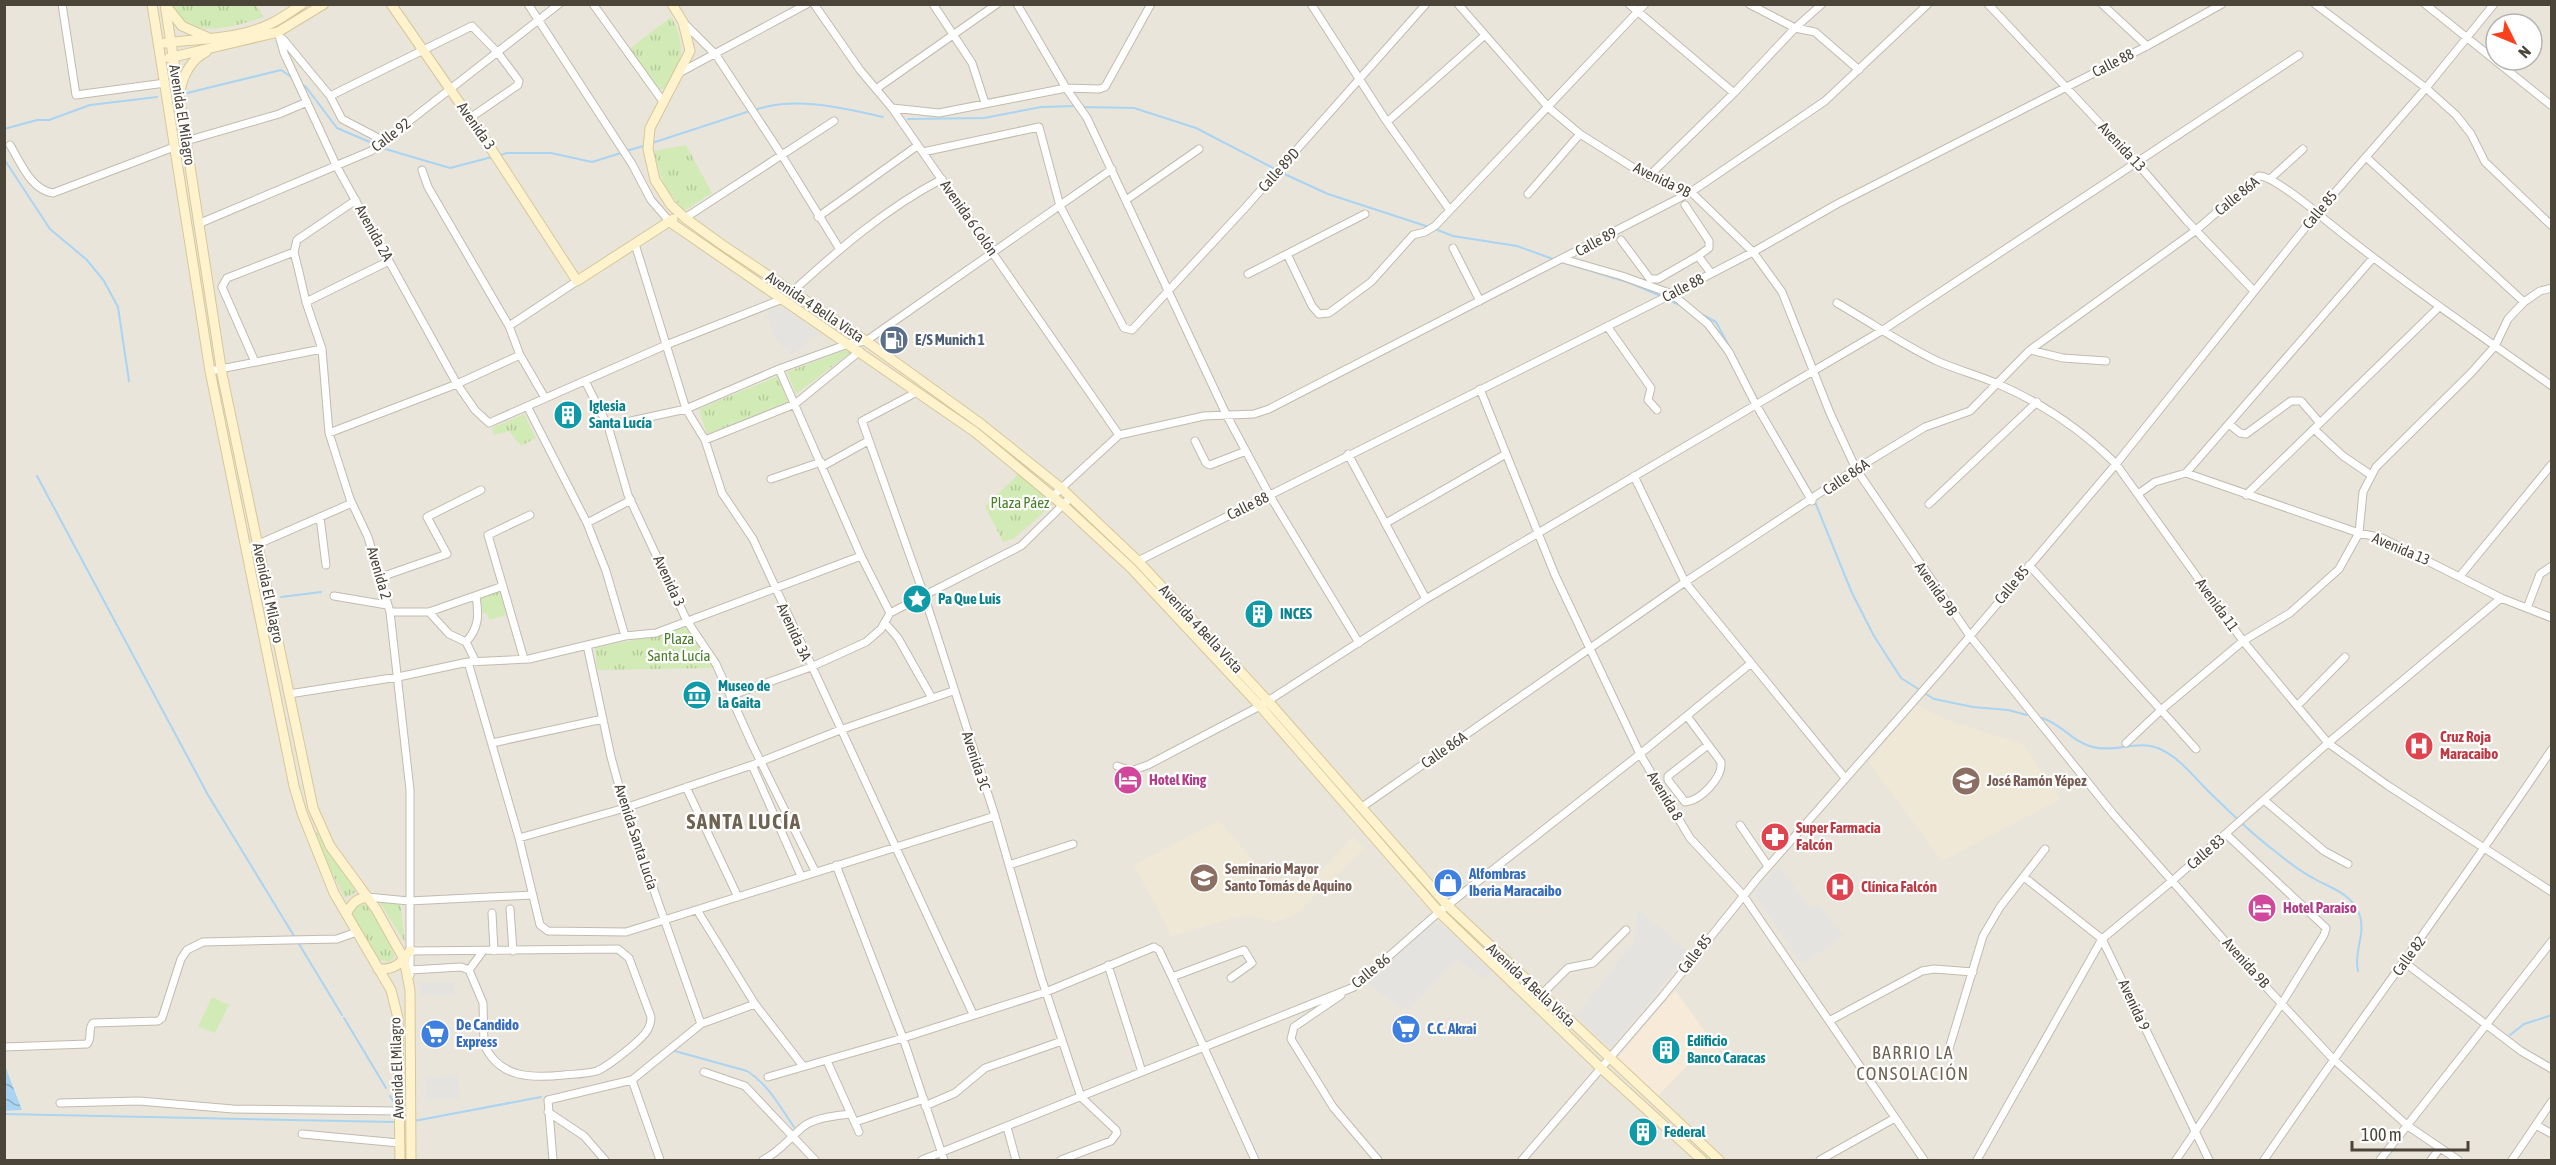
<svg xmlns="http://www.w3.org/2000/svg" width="2556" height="1165" viewBox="0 0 2556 1165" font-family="'Asap Condensed',sans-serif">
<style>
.residential{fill:#eae5da;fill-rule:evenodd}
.commercial{fill:#f7ead8}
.education{fill:#efe8d6}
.grass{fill:#d2eab5}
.park{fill:url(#park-tufts)}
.parking{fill:#e5e3e0}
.water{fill:url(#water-waves)}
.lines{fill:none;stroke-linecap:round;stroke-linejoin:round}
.stream{stroke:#a9d4f2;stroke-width:2}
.street-casing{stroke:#c2bbae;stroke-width:9}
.secondary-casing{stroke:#d6c79b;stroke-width:11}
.street{stroke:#fff;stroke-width:7}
.secondary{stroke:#fff3cd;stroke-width:9}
.labels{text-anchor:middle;stroke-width:4.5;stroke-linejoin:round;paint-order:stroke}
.street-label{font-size:15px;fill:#4b4439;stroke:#fff}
.service-label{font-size:15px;font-weight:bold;fill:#4e5e75;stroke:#fff;text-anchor:start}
.culture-label{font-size:15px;font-weight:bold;fill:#0d838f;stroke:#fff;text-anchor:start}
.park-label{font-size:15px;fill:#4a7f2a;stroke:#fff}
.health-label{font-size:15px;font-weight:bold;fill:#be3a42;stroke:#fff;text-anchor:start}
.hotel-label{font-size:15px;font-weight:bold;fill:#b23c85;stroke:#fff;text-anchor:start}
.education-label{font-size:15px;font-weight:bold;fill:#785e54;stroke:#fff;text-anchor:start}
.shop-label{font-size:15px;font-weight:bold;fill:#366cbe;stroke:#fff;text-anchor:start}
.quarter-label{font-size:18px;letter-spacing:1.5px;fill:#6e6250;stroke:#fff}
.district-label{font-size:21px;font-weight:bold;letter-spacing:1.5px;fill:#6e6250;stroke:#fff}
</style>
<defs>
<pattern id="park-tufts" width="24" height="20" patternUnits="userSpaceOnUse" patternTransform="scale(1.5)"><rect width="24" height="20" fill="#d2eab5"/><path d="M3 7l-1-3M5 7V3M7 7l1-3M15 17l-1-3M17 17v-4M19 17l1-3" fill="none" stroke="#b6ca9c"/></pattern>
<pattern id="water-waves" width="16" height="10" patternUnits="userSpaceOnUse" patternTransform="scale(1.5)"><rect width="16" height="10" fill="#a9d4f2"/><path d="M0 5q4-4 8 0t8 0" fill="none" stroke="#8caec5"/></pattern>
</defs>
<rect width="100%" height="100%" fill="#f6f3ec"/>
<path class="residential" d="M5,5H2551V1160H7L5,1155V1111L21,1110L5,1066ZM2496,24H2532V60H2496Z"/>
<path class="commercial" d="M1675,990L1725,1059L1715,1067L1699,1054L1657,1097L1616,1059Z"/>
<path class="education" d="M1916,705L1955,723L2023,744L2061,799L1942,861L1869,762Z
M1219,821L1269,879L1315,876L1353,837L1365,848L1296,914L1274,922L1249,916L1232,918L1172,936L1134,865Z"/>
<path class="grass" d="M212,997L229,1005L215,1033L198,1027Z"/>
<path class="park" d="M172,5H256L264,17C232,27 190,42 172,5Z
M671,17C686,42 684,68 664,89H658L628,50Z
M686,145L712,193L684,211L664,185L653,151Z
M848,349L850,353L796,394L787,372Z
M778,376L788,402L707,434L699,409Z
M524,414L536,438L521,446L509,431L494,435L492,428Z
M1022,471L1055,502L1015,538L1003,542L985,506Z
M501,590L506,615L489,620L487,613L483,614L480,597Z
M685,623L714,668L597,670L595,648L653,636Z
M315,830L356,892L345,898L326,861Z
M378,900L400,901L405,942Z
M366,904L391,943L395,957L389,962L380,960L351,915L357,905Z"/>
<path class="parking" d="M780,306L819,333L792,355L775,339L767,312Z
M1779,865L1811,909L1819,904L1844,936L1803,964L1753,893Z
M1638,909L1689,952L1611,1048L1576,1016L1635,940Z
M1433,923L1442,925L1491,970L1483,979L1457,959L1409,1009L1396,1006L1366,981Z
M420,982H455V996L420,995Z
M458,1075L460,1099L426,1100V1077Z"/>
<path class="water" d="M4,1066H5L22,1110L5,1111Z"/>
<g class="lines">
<path class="stream" d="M300,83L306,87L337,128L372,143
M187,93L281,70L293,78
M1081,107L1134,108L1196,128L1275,169
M755,110C795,96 843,108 883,117
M908,119L984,118L1041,107L1075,106
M4,129L37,120H49L90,105L157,97
M652,143L750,111
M382,148L450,168L492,157
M626,151L647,145
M497,156L507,153H551L592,162L621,153
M4,159L50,229L87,260L104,281L118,307L129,381
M1280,172L1328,194L1429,227
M1435,229L1453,236L1517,246L1553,259
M1559,261L1630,283L1661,296
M1666,299L1680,305
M1699,313L1716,322L1730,348
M1745,377L1758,401
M1776,432L1812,494
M37,476L208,795L294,936
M1815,502L1852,593L1874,636L1901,678L1934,699L1973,707L2008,710L2027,715
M281,597L321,592
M2042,718C2062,724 2072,742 2093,747C2115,753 2139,739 2160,749C2178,757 2192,774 2205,788C2228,810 2250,833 2276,852C2287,861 2300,871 2313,878C2330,888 2351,893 2359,913C2367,933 2353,952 2358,971
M299,944L342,1015
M344,1018L386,1088
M2510,1035L2524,1024L2552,1015
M671,1050L747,1071C768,1084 780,1107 794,1127
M390,1096L395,1104
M4,1114L394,1122
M414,1121L541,1097"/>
<g class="street-casing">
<path id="street" d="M62,4L76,95L165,83
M528,4L632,164L651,200L670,222
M593,4L664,103
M814,4L860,70L892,108L1119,435
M933,4L972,63L985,103
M1017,4L1066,88L1087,118L1226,414L1270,496L1359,643
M1311,4L1387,122L1449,209
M1458,4L1549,108L1580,134L1648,177L1691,192L1753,252L1782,292L1830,413L1856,469L1970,636L2114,815L2253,973L2333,1059L2408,1126L2458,1160
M1629,4L1734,93
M1749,4L1795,28L1815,32L1859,70
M1988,4L2136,162L2187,221L2254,291
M2102,4L2147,46
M2315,4L2426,88L2456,115L2471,134L2485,162L2552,226
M2425,4L2552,106
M683,22L716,55L781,154L839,248
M278,32L284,53L337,167L457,384L475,410L489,423L666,345L780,300
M283,39L330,96L472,26L498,53L519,81L518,85L470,118
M679,73L807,4
M876,89L997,4
M330,96L342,119L384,141
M892,108L939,113L1066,88L1099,89L1105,87L1151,4
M1387,122L1484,36
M186,141L279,114L307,102
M10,145C21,163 31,190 53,193L174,147
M923,152L1039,127L1060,206L1124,328L1132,330L1244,209L1426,4
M2366,157L2524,302
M422,170L428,187L509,326L520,355L545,398
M1648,177L1734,93L1795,28L1822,4
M2270,179L2303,149
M1528,194L1580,134
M356,200L297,240L294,252L299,272L306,302L322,349L329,433L350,499L368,537L390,612L410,790V975
M1126,200L1199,149
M1685,205L1709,241V248L1698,256
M818,217L917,146
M685,218L834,121
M198,224L371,151L559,4
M1621,240L1650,279H1658L1698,256L1711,273
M635,244L686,409L705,440L722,493L753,539L973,1014
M1453,248L1480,301
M1287,254L1312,306L1319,314L1329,313L1371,282L1413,235L1425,232L1435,226L1645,4
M1563,259L1622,276L1672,294L1708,324L1729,352L1755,403L1812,501
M1248,274L1365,214
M792,292C839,249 885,209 942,179
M306,302L389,261
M1837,303C1870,322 1903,345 1937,361C1957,370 1978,375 1998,384C2042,403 2082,430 2116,464L2243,641L2328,743L2387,785L2552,892
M509,326L577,281
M1607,326L1651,388L1648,400L1657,410
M2030,350L2063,358L2106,361
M255,362L222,287L227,278L294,252
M779,369L861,556L890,613
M210,371L322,349
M585,381L608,426L628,495L687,621L716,664L752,744L815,871
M1480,389L1555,575L1640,754L1690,838L1743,895L1924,1160
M917,392L862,421L924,595L995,816L1041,977L1081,1097L1116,1130L1117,1133L1111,1141L1061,1160
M527,406L587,523L606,571L625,636
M2229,424L2240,433L2246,434L2291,401H2301L2320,423
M608,426L686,409L779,369L848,344L866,341L1112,169
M2314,429L2343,456L2371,475
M329,433L457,384L520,355
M705,440L795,404L860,351
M1195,441L1206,463L1210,465L1246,451
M1348,454L1426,599
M823,466L868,441
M2186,473L2373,258
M1634,476L1685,582L1845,778
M771,479L821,462
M2138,494L2155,482L2186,473L2359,533L2382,538L2501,598L2552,618
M2246,495L2439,307
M1053,496L1119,435L1204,416L1254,414L1269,409L1691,192L1825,101L1928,4
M1929,504L2037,402
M320,517L326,565
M587,523L631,500
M1386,523L1506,454
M247,549L352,503
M1138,561L1672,294L1753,252L1837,204L2147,46L2222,4
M2029,565L2161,710L2243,641L2290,613L2339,569L2359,533L2363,492L2376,467L2471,373L2495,346L2508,319L2524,302L2540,291L2552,288
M2460,576L2552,464
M381,577L447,554L427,517L481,490
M334,596L387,605
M2527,608L2540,574L2552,566
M390,612H429L503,586
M429,612L449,634L466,642L476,662
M885,623L898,638L932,698
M466,642C479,628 479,615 476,596
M587,645L611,757L625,808L701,1024
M524,659L488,535L530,515
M468,662L519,838L540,925L548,931L626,932L995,816
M289,694L398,677L468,662L529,659L625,636L656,633L861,556
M730,696L811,667L866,642L881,629L890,613L1021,546L1071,497
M2297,706L2345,657
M1687,716L1721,762C1723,778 1700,801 1685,802L1668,780V776L1708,745
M492,743L603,719
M2126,743L2161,710L2196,749
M752,765L801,876
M1117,766L1131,771L1148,765L1260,706L1426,599L1883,330L2299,55
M686,787L738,897
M2264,800L2324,851L2348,864
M1362,807L1685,582L1856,469L1925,427L1970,411L2030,350L2195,231L2259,176C2271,175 2312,208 2323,218C2397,278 2474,331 2552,386
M1740,825L1768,866
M519,838L625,808L752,765L840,730L953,691
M836,865L903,1038L944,1160
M1009,865L1073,844
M2024,877L2102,939L2209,1160
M367,897L409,901L532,895
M510,909L513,951
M697,910L755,1004L803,1066
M492,913L494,951
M410,951L618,949L629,958L651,1017C651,1031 641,1038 631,1047C620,1056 610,1065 597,1071C587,1074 575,1074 564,1075C532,1078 499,1079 484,1044L483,1003L469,970L461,967L410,970
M2404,962L2521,1051L2552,1069
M1108,965L1142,1072
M469,970L483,951
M1172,977L1244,950L1252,963L1231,978
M1341,995L1294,1027L1291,1039L1333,1107L1378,1160
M1541,995L1568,968L1593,963L1626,930
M1829,1021L1922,971L1934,969L1973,972
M4,1047L87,1044C93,1038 87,1029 93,1023L158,1021L162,1018L181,959L187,950L203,942L337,939L357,932
M1948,1052L1983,936L2000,907L2045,849
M827,1061L859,1132
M704,1072L745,1086L815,1160
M768,1077L903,1038L1046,992L1154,947L1159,950L1172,977L1255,1160
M632,1080L660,1160
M60,1103L139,1101L233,1109L399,1111
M925,1106L955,1093L985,1068L1062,1041
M548,1112L584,1136L605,1160
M855,1122L924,1099
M2536,1125L2552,1134
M1007,1127L1016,1160
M302,1134L399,1143
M553,1160L548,1100L632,1080L701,1024L755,1004
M763,1160C781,1151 789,1138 804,1126C817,1117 836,1116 851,1114
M922,1160L1354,987L1439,912L1640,754L1750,664
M1522,1160L1663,996L1758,878L1942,669L2116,464L2317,213L2426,88L2494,4
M1820,1160L1895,1118
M1977,1160L2102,939L2171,882L2328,743L2501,598
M2176,1160L2282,1003L2324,935L2326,928L2226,834
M2264,1160C2358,1022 2459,888 2552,749
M2380,1160L2552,941
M2431,1160L2440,1148
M2512,1160L2552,1101"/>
</g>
<g class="secondary-casing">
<path id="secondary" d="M152,4L210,371L294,786L302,813L334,893L391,990L398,1018L400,1160
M165,4L222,374L313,808L330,846L376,909L404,959L410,990L411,1160
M391,4L486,141L577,281L673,219
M672,4L683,22L690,51L650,128L648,149L655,180L671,205L685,218L721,244L866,341L981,424L1061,488L1138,561L1268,701L1448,906L1719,1160
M167,7L182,26L207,37
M165,43C201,38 237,40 270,24C281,19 292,11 302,4
M169,58L278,32L324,4
M180,91C183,76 191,59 206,52
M670,222L975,432L1063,505L1131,568L1260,706L1439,912L1602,1069L1702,1160
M346,914C352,904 355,899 367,897
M378,969C394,970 401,964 410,951"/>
</g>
<use href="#street" class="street"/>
<use href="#secondary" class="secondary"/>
</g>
<defs>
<g id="fuel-disc" transform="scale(1.5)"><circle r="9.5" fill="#5c6f8a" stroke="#fff"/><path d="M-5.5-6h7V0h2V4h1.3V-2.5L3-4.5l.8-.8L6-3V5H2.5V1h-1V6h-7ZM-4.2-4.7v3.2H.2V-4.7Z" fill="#fff"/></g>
<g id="building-disc" transform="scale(1.5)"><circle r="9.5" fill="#0f9aa8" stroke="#fff"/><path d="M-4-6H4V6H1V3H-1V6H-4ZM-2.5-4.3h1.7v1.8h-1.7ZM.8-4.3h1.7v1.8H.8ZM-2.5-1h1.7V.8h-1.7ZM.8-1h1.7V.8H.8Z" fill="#fff"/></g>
<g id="sight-disc" transform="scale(1.5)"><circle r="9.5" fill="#0f9aa8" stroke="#fff"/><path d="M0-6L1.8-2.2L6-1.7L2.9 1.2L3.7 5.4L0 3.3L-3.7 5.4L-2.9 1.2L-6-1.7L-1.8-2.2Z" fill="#fff"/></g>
<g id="museum-disc" transform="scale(1.5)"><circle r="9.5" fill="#0f9aa8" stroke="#fff"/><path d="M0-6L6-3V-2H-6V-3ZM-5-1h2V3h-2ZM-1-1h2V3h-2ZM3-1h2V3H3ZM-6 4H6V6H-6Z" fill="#fff"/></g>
<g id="hospital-disc" transform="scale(1.5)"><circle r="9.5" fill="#e0444e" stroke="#fff"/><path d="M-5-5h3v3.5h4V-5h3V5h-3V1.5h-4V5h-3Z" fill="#fff"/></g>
<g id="hotel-disc" transform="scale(1.5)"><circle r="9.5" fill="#d1479c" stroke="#fff"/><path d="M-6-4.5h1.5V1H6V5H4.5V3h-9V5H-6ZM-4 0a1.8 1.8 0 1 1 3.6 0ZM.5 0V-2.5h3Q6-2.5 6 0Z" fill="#fff"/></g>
<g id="school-disc" transform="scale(1.5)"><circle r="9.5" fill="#8d6e63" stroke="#fff"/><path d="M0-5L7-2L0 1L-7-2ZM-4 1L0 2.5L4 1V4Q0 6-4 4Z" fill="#fff"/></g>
<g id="pharmacy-disc" transform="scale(1.5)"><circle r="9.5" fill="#e0444e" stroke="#fff"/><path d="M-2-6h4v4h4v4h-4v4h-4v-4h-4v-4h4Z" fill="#fff"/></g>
<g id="university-disc" transform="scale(1.5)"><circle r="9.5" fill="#8d6e63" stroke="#fff"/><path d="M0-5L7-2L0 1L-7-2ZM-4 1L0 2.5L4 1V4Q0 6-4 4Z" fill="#fff"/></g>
<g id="shop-disc" transform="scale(1.5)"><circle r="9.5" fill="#3f7fe0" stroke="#fff"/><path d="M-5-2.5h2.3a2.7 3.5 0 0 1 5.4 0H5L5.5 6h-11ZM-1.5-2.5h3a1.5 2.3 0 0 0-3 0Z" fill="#fff"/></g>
<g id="supermarket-disc" transform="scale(1.5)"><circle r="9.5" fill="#3f7fe0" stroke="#fff"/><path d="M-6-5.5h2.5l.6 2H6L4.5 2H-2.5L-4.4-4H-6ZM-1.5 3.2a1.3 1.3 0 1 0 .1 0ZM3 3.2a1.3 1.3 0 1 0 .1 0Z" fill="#fff"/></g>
</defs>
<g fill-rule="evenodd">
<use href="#fuel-disc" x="894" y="340"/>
<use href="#building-disc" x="568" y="415"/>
<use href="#sight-disc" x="917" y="599"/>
<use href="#building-disc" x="1259" y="614"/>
<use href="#museum-disc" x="697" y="695"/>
<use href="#hospital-disc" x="2419" y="746"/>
<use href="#hotel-disc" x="1128" y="780"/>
<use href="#school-disc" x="1966" y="781"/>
<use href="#pharmacy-disc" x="1775" y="837"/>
<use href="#university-disc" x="1204" y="878"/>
<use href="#shop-disc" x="1448" y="883"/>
<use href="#hospital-disc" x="1840" y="887"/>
<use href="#hotel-disc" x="2262" y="908"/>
<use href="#supermarket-disc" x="1406" y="1029"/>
<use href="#supermarket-disc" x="435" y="1034"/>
<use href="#building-disc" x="1666" y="1050"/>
<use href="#building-disc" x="1643" y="1132"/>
</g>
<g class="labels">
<g class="street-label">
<text transform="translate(2113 63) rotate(-27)" y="5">Calle 88</text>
<text transform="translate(182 115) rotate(81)" y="5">Avenida El Milagro</text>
<text transform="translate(476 126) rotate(55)" y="5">Avenida 3</text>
<text transform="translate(391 135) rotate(-37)" y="5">Calle 92</text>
<text transform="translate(2122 147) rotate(47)" y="5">Avenida 13</text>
<text transform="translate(1279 170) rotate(-48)" y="5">Calle 89D</text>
<text transform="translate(1662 180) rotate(26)" y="5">Avenida 9B</text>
<text transform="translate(2237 196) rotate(-39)" y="5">Calle 86A</text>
<text transform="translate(2320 210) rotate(-50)" y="5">Calle 85</text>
<text transform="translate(969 218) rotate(55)" y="5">Avenida 6 Colón</text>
<text transform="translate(374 233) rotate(61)" y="5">Avenida 2A</text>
<text transform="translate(1596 242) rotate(-28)" y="5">Calle 89</text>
<text transform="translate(1683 288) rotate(-27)" y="5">Calle 88</text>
<text transform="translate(815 307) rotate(34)" y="5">Avenida 4 Bella Vista</text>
<text transform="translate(1846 477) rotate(-34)" y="5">Calle 86A</text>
<text transform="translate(1248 506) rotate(-26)" y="5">Calle 88</text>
<text transform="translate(2401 549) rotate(23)" y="5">Avenida 13</text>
<text transform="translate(379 573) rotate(74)" y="5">Avenida 2</text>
<text transform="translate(669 581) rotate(65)" y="5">Avenida 3</text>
<text transform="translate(2012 585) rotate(-50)" y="5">Calle 85</text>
<text transform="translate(1936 589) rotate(55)" y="5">Avenida 9B</text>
<text transform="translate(268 593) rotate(78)" y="5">Avenida El Milagro</text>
<text transform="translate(2217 605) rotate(54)" y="5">Avenida 11</text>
<text transform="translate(1201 629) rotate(47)" y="5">Avenida 4 Bella Vista</text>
<text transform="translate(794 632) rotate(65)" y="5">Avenida 3A</text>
<text transform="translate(1444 750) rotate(-35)" y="5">Calle 86A</text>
<text transform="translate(976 761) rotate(72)" y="5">Avenida 3C</text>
<text transform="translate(1665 796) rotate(59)" y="5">Avenida 8</text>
<text transform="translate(636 837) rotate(72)" y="5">Avenida Santa Lucía</text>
<text transform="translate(2206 852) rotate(-41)" y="5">Calle 83</text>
<text transform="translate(1695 954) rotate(-52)" y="5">Calle 85</text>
<text transform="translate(2409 956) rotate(-54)" y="5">Calle 82</text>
<text transform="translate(2246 963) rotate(48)" y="5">Avenida 9B</text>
<text transform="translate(1371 971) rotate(-39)" y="5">Calle 86</text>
<text transform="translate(1531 985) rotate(43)" y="5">Avenida 4 Bella Vista</text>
<text transform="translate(2134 1005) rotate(65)" y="5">Avenida 9</text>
<text transform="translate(397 1068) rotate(-92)" y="5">Avenida El Milagro</text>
</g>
<g class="service-label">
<text x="915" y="345">E/S Munich 1</text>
</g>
<g class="culture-label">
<text x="589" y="411">Iglesia<tspan x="589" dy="17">Santa Lucía</tspan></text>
<text x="938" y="604">Pa Que Luis</text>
<text x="1280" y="619">INCES</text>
<text x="718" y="691">Museo de<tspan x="718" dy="17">la Gaita</tspan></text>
<text x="1687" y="1046">Edificio<tspan x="1687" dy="17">Banco Caracas</tspan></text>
<text x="1664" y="1137">Federal</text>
</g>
<g class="park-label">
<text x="1020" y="508">Plaza Páez</text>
<text x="679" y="644">Plaza<tspan x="679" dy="17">Santa Lucía</tspan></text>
</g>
<g class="health-label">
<text x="2440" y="742">Cruz Roja<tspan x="2440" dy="17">Maracaibo</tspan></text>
<text x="1796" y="833">Super Farmacia<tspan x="1796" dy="17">Falcón</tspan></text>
<text x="1861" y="892">Clínica Falcón</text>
</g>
<g class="hotel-label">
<text x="1149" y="785">Hotel King</text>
<text x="2283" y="913">Hotel Paraiso</text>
</g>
<g class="education-label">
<text x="1987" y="786">José Ramón Yépez</text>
<text x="1225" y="874">Seminario Mayor<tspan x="1225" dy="17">Santo Tomás de Aquino</tspan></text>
</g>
<g class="shop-label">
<text x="1469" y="879">Alfombras<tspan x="1469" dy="17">Iberia Maracaibo</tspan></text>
<text x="456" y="1030">De Candido<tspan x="456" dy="17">Express</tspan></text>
<text x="1427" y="1034">C.C. Akrai</text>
</g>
<g class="quarter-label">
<text x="1913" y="1059">BARRIO LA<tspan x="1913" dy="21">CONSOLACIÓN</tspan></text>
</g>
<g class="district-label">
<text x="744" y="829">SANTA LUCÍA</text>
</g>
</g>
<rect width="2556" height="1165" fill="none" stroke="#4b4439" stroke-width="12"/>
<g transform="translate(2514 42) rotate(133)"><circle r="28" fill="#ffffff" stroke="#b7b4b0" stroke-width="1.5"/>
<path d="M0-4.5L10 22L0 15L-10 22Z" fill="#fc3f1d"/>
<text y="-9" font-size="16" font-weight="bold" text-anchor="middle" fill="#4b4439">N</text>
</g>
<path d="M2352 1141v9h116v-9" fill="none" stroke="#4b4439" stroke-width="3"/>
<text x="2361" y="1141" font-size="18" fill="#4b4439" stroke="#ffffff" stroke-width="4.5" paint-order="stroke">100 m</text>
</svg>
